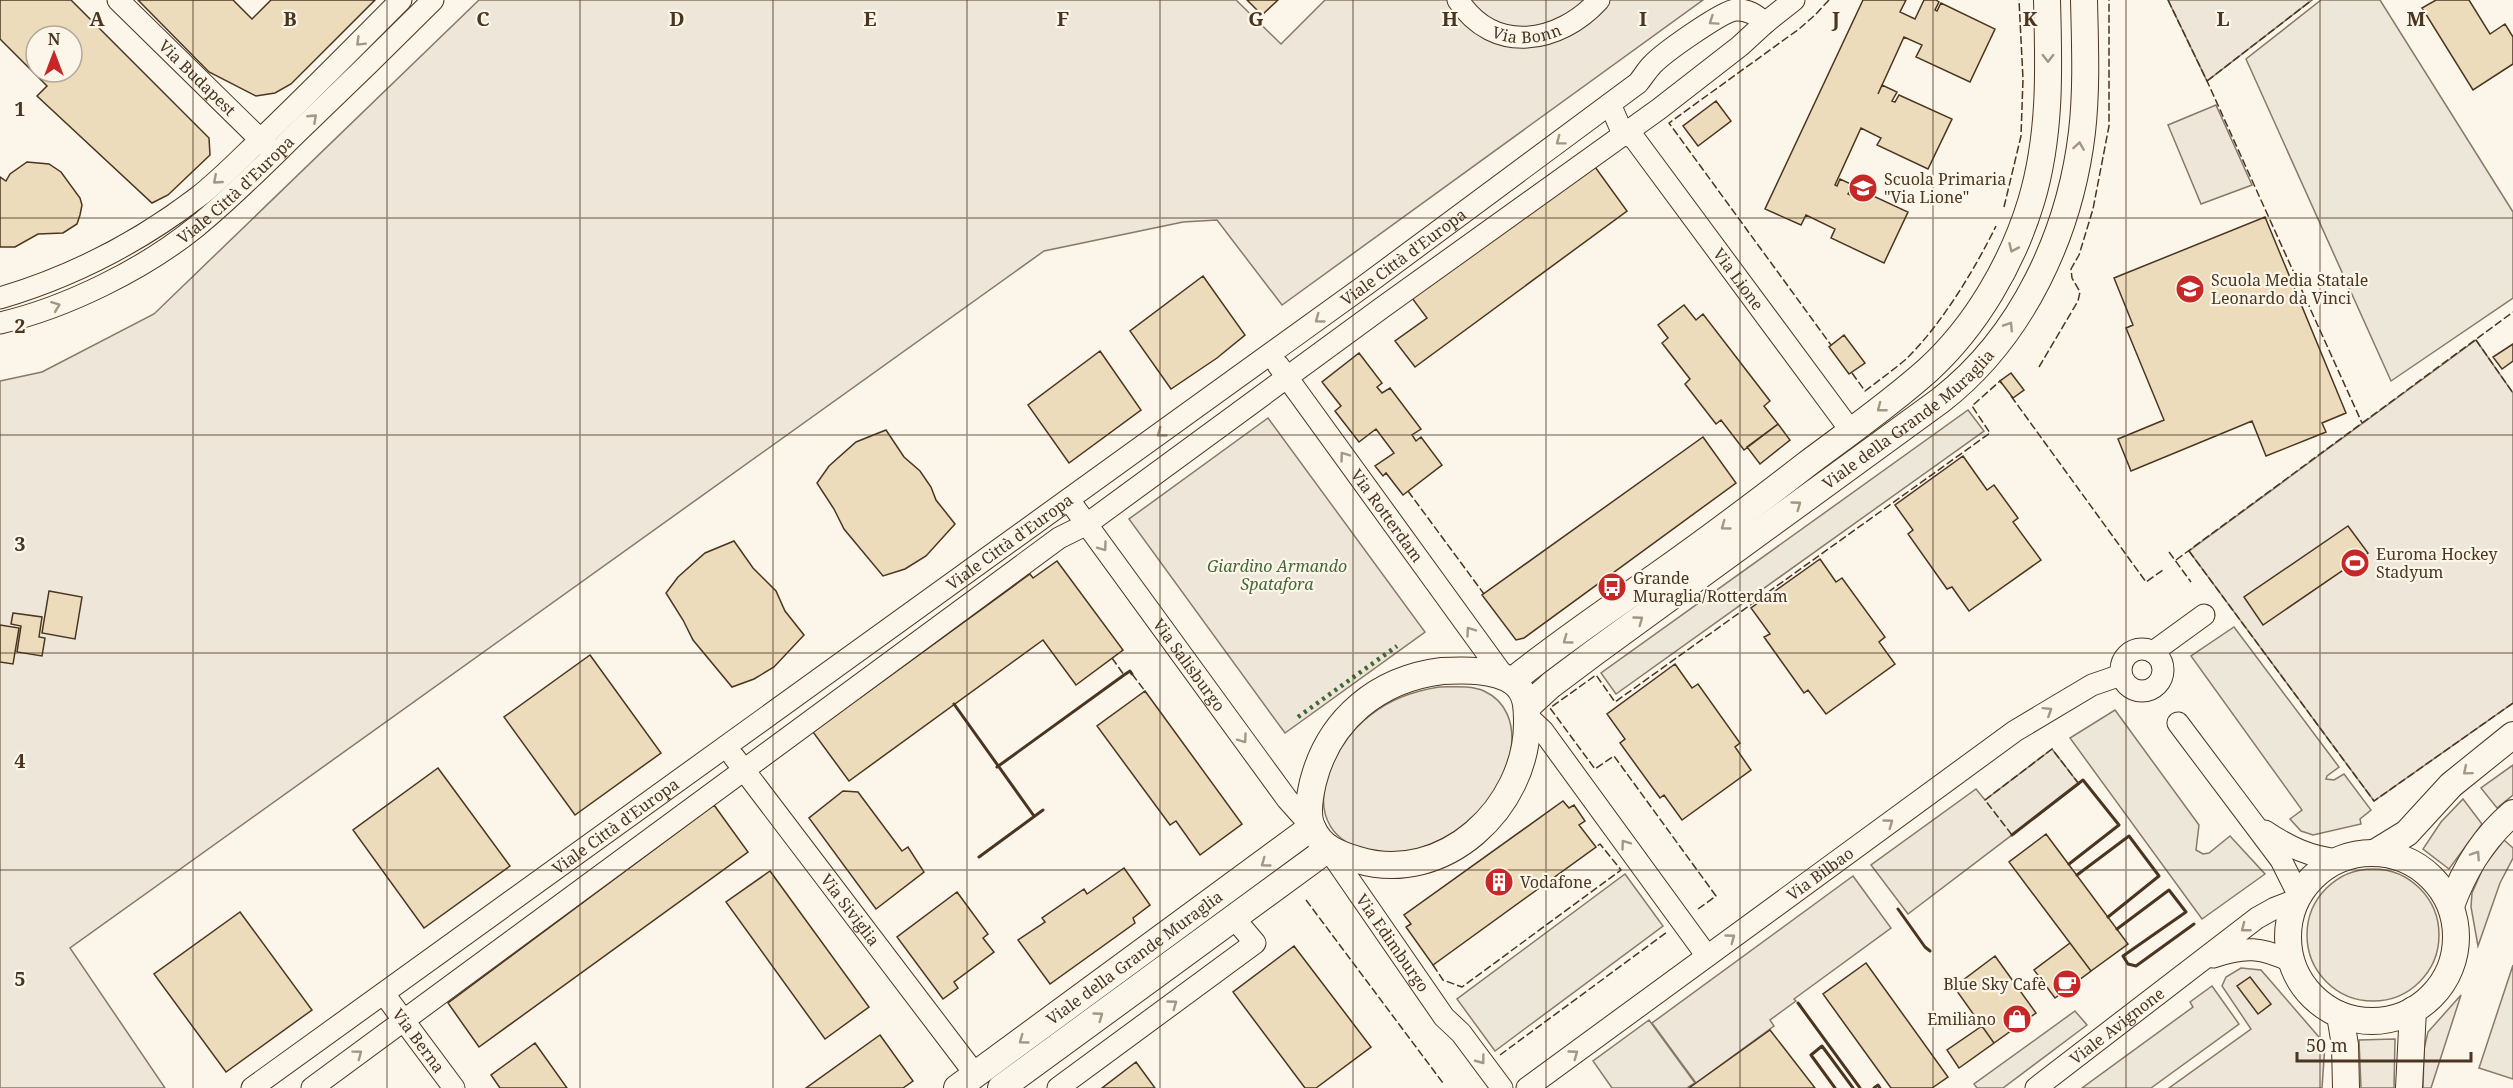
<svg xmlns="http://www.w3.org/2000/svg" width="2513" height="1088" viewBox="0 0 2513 1088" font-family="'Noto Serif',serif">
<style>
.green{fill:#ede6d9;stroke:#887966;stroke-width:1.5}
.parking{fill:#ede7d9;stroke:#887966;stroke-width:1.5}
.building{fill:#ecdcbc;stroke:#4a3520;stroke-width:1.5;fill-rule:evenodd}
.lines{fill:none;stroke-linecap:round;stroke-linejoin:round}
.minor-casing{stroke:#4a3520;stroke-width:23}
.tertiary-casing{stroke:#4a3520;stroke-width:28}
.minor{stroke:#fbf6e9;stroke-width:21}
.tertiary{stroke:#fbf6e9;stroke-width:26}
.hedge{stroke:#436837;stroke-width:4.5;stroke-dasharray:3 4.5;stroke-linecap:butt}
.fence{stroke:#4a3520;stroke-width:1.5;stroke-dasharray:8 3;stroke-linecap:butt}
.wall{stroke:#4a3520;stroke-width:3}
.oneway{stroke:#a29684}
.grid{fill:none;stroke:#4a3520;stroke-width:1.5;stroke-opacity:0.55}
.labels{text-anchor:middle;stroke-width:4.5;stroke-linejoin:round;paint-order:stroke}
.street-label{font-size:16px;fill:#4a3520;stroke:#fbf6e9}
.poi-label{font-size:16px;fill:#4a3520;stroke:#fbf6e9;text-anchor:start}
.park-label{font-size:16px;font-style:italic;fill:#436837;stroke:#fbf6e9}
.grid-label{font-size:20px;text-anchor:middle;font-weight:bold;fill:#4a3520;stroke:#fbf6e9;stroke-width:4.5;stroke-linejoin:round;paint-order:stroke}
</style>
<rect width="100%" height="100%" fill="#fbf6e9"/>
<path class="green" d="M479,0H1236L1281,44L1325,0H1703L1282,305L1217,220L1183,222L1044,251L70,948L165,1088H0V381L42,372L154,314Z
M2168,0H2312L2207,81Z
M2216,105L2252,185L2201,204L2168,125Z
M2476,340L2513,393V703L2374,801L2189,551Z
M1268,418L1425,632L1285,733L1129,519Z
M1439,687C1453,687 1471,685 1484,691C1529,712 1512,776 1486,805C1458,836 1410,861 1368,851C1292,831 1327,747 1372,714C1392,698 1414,691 1439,687Z
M2052,749L2079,784L1908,914L1871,865L1976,789L1985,800Z
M2513,765V795L2497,808L2481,788Z
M2463,799L2482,824L2449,869L2423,849L2441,822Z
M2504,840L2513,848V858L2500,883L2478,946L2471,907L2472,893L2484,866Z
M2307 935a66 66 0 1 1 132 0a66 66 0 1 1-132 0Z
M1853,876L1891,928L1794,999L1796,1001L1770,1020L1774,1026L1696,1083L1652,1023Z
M2241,968L2261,970L2325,1044L2322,1088H2169L2251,1029L2222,986L2226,977Z
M2461,995L2431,1088H2423L2424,1049L2428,1032Z
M2395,1039L2394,1088H2361L2359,1040Z"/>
<path class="parking" d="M2321,0H2380L2513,212V298L2391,381L2246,59Z
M1968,410L1984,431L1616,694L1601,673Z
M2234,627L2339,767L2327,776L2326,779L2334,780L2344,774L2371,810L2360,819L2361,824L2313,835L2301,831L2290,819L2302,810L2191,656Z
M2115,710L2199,825L2196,850L2203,854L2209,853L2230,836L2265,874L2202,919L2070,738Z
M1625,874L1663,926L1495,1051L1457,999Z
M2513,965V1079L2479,1068Z
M2212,986L2239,1024L2151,1088H2082L2193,1007L2190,1002Z
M2075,1011L2087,1025L2003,1088H1977L1974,1084Z
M1649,1020L1695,1083L1687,1088H1612L1593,1061Z"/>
<path class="building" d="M0,0H71L209,138L210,155L168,195L152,203L37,96L47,86L0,39ZM36,36H72V72H36Z
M138,0H233L252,19L271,0H375L291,84L275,93L256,96L209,72Z
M1247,0H1278L1262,15Z
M1863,0H1906L1900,12L1915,19L1924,0H1936L1939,2L1935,10L1937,11L1941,3L1995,29L1970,82L1916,57L1922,45L1904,37L1878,94L1882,85L1897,92L1892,101L1895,102L1899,95L1952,119L1928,169L1877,145L1881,138L1861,128L1835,185L1837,186L1840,179L1853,185L1848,194L1852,196L1856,188L1908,212L1884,263L1831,238L1835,229L1806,215L1801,225L1765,209Z
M2436,0H2469L2490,34L2505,24L2513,37V64L2473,90L2422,8Z
M1716,101L1731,121L1698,146L1683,126Z
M1590,160L1627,211L1415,367L1395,341L1427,318L1409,294Z
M27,162L49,164L61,172L80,198L82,205L80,215L77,224L63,233L38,234L15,247H0V177L6,181L10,174Z
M2265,217L2346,413L2322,423L2326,432L2266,456L2252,421L2131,471L2118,439L2164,420L2126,328L2133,325L2114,278Z
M1203,276L1245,335L1217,358L1171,389L1130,331Z
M1684,305L1696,320L1703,314L1770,401L1764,406L1778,424L1744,450L1721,420L1716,424L1685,384L1690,379L1662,343L1668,338L1658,325Z
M1844,335L1865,363L1849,374L1829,347Z
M2513,344V361L2502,369L2493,357Z
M1100,351L1141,410L1069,463L1028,405Z
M1359,353L1382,383L1377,387L1382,393L1390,388L1421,429L1412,435L1416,441L1421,437L1442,465L1403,495L1386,473L1383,476L1375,466L1394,453L1376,429L1359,442L1335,411L1341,406L1322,382Z
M2011,373L2024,390L2013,398L2000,381Z
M1778,424L1790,440L1760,464L1747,447Z
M886,430L904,457L920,471L931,487L936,500L955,524L926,556L905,569L883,576L844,529L834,509L817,483L829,466L856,442Z
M1703,437L1736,483L1524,638L1516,640L1482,595Z
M1963,456L1987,490L1994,485L2018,518L2013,522L2041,560L1969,611L1952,587L1947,589L1908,534L1913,530L1895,505Z
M2348,526L2368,553L2263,625L2244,597Z
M734,541L753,568L776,591L785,611L804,635L774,667L754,679L732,687L693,640L683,620L666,593L678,577L705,553Z
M1820,559L1836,582L1842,578L1885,637L1879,642L1895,664L1826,714L1808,690L1804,693L1764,637L1770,634L1751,608Z
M1057,561L1123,650L1076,685L1043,640L849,781L813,732L1030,574L1033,578Z
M49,591L82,597L75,639L42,633Z
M13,613L42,617L39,637L45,638L42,656L17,652L21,626L11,624Z
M0,625L19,628L13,664L0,662Z
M590,655L661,753L575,815L504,717Z
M1675,664L1692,688L1698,684L1740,743L1735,747L1751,770L1682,820L1664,795L1660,798L1620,743L1625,739L1607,714Z
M1145,691L1242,824L1200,855L1176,821L1170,825L1097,726Z
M438,768L510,866L424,928L353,830Z
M843,791L858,792L902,851L908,847L924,872L876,909L809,818Z
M1563,801L1569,808L1574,805L1585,821L1579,825L1596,847L1433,965L1406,927L1411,924L1404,915Z
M714,805L748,852L479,1047L448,1003Z
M2046,834L2128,944L2091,971L2009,862Z
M1124,868L1150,905L1133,918L1135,923L1050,984L1018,940L1045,922L1042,918L1084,889L1087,894Z
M770,871L869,1007L825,1039L726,902Z
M957,892L988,934L983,938L994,952L954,982L958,988L943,999L897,937Z
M240,912L312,1010L226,1072L154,974Z
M2070,943L2091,971L2055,998L2034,970Z
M1294,946L1371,1047L1316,1088H1305L1233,992Z
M1995,956L2036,1013L1994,1043L1954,987Z
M1866,963L1948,1077L1932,1088H1891L1823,994Z
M2250,977L2271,1004L2258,1014L2237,986Z
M1982,1026L1994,1043L1959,1068L1947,1050Z
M1770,1030L1815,1088H1689L1696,1083Z
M880,1035L913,1081L903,1088H806Z
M535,1043L567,1088H500L491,1075Z
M1136,1062L1155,1088H1102Z"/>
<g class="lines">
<g class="minor-casing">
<g id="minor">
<path id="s1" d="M118,0L270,149"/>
<path id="s2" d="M1458,0C1494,55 1559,44 1599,0"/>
<path id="s3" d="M1610,104L1623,134L1634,138L1851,431"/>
<path d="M0,298C71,277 139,242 198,197C221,179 241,158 262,138C309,93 355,46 401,0"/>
<path id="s4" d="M0,323C65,308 143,270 196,227C233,197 267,162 302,128C346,86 390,43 433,0"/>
<path id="s5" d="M1278,365L1505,678"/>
<path id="s6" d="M1069,500L1287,799L1312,827"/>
<circle cx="2142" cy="670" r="21"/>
<path d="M2153,652L2204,615"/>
<path d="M1527,716L1543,731L1707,956"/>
<path d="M2178,723L2281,860L2299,896"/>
<path id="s7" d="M734,757L975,1074"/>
<path d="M2265,831C2289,847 2310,857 2339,860"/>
<path id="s8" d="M1328,849L1444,1017L1461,1033L1502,1088"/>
<path d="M2213,957C2245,946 2262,947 2292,962"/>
<path id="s9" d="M384,994L454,1088"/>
<path id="s10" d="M252,1088L1367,284L1638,83C1643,77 1647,70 1652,65C1663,53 1721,12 1735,10C1748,9 1756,15 1765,23"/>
<path d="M312,1088L1059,538L1087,524L1383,307L1659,109L1740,46L1765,23L1794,0"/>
<path d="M1058,1088L1255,943L1233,917"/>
<path id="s11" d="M1527,1088L2015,731L2092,685L2121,675"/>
<path id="s12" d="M2036,1088L2257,918L2275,908L2296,900"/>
</g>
</g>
<g class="tertiary-casing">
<g id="tertiary">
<path d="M1442,671C1464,670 1495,669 1513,682C1527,692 1527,708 1527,723C1527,807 1444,886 1358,860C1338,854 1321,848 1312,827C1306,814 1310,795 1313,782C1329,719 1378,679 1442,671Z"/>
<path d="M1512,681C1559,643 1609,609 1658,575C1709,539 1758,502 1807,464C1847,434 1890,404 1928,370C1976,326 2012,264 2031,202C2051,136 2049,68 2047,0"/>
<path id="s13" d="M1527,707L1551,685L1595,652L1941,400C2023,336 2070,233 2082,132C2087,88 2085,44 2084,0"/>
<path d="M2376,852L2407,833L2451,785L2513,735"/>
<circle cx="2372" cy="937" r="84"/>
<path d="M2451,906C2464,870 2483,838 2513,813"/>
<path d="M2340,1015L2345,1045L2346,1088"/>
<path id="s14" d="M957,1088L1312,827"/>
<path d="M1001,1088L1328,849"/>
<path d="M2409,1088L2413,1010"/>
</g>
</g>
<use href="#minor" class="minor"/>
<use href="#tertiary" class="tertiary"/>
<path class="hedge" d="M1298,717L1397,646"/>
<path class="fence" d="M1829,0L1815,15L1799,29L1669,123L1831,345
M2168,0L2207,81L2362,423
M2207,81L2312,0
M2004,207L2021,136L2023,79L2019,0
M2476,340L2513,393
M2039,367L2078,301L2080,292L2072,278L2071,269L2079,255L2093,209L2109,126V0
M1852,373L1865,391C1878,381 1892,371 1905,360C1940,327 1975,269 1996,226
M2011,396L2146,582L2163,570
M1408,491L1484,594
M2189,551L2374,801L2513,703
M2169,552L2191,582
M2176,560L2513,312
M1112,658L1124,675
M1132,674L1145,691
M2012,835L1985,800L2052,749L2079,784
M1306,900L1443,1083
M1698,909L1716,896L1614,756L1595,769L1550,708L1596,675L1615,702L1990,433L1972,406L2000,381L2002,384
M1433,965L1443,980L1462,987L1621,870L1600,844L1596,847
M1500,1055L1667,932"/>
<path class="wall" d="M954,704L1034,816
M997,767L1124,675L1130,671L1132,674
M2012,835L2083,780L2119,825L2069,864
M979,857L1043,810
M2077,875L2129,836L2159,876L2108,917
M1898,909L1925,947L1930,951
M2117,929L2169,890L2186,912L2123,956L2128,964L2136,966L2194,924
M1798,1003L1860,1088
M1835,1088L1811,1055L1822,1046L1853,1088
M1874,1088L1878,1085L1880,1088"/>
</g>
<defs><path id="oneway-chevron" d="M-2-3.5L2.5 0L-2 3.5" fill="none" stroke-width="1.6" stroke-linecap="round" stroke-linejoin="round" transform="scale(1.5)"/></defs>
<g class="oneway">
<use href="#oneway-chevron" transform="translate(1713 21) rotate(146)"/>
<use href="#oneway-chevron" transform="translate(360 42) rotate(135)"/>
<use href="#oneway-chevron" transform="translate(2048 58) rotate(90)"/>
<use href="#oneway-chevron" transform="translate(313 118) rotate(-43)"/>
<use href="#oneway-chevron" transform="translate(1560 141) rotate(143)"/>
<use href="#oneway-chevron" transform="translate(2079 146) rotate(-81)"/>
<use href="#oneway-chevron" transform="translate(217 180) rotate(139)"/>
<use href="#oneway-chevron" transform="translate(2013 248) rotate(114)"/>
<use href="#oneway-chevron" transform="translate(56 306) rotate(-21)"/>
<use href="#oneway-chevron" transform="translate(1319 319) rotate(144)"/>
<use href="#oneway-chevron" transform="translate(2009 326) rotate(-57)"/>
<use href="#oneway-chevron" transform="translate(1881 408) rotate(142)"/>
<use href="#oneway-chevron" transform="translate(1161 433) rotate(144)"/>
<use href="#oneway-chevron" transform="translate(1344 456) rotate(-126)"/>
<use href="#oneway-chevron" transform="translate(1797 505) rotate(-36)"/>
<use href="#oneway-chevron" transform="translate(1725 526) rotate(144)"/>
<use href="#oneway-chevron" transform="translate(1103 547) rotate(54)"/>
<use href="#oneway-chevron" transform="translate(1639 620) rotate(-36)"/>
<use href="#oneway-chevron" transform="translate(1470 631) rotate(-126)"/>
<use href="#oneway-chevron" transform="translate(1567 640) rotate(144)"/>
<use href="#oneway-chevron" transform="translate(2048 711) rotate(-32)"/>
<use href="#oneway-chevron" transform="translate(1243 739) rotate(54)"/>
<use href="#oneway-chevron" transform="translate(2467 771) rotate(140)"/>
<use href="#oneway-chevron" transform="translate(1889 823) rotate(-36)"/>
<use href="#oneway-chevron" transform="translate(1625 844) rotate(-126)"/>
<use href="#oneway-chevron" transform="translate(2476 855) rotate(-57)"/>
<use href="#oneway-chevron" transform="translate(1265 863) rotate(144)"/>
<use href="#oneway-chevron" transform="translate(2245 928) rotate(142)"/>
<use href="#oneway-chevron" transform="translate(1731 938) rotate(-36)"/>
<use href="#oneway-chevron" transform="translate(1173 1004) rotate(-36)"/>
<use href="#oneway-chevron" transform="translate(1099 1016) rotate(-36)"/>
<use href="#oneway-chevron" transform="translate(1023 1040) rotate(144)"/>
<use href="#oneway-chevron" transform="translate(358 1054) rotate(-37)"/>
<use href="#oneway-chevron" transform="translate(1574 1054) rotate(-36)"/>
<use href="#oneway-chevron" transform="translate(1481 1060) rotate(53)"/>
</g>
<path class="grid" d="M193,0V1088M387,0V1088M580,0V1088M773,0V1088M967,0V1088M1160,0V1088M1353,0V1088M1546,0V1088M1740,0V1088M1933,0V1088M2126,0V1088M2320,0V1088M0,218H2513M0,435H2513M0,653H2513M0,870H2513"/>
<defs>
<g id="school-disc" transform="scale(1.5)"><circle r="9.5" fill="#c62828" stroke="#fbf6e9"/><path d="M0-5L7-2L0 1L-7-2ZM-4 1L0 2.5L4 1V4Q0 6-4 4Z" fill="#fff"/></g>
<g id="stadium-disc" transform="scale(1.5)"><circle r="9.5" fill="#c62828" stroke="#fbf6e9"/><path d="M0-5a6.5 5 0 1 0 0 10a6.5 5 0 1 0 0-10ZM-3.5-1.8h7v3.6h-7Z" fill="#fff"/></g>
<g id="bus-disc" transform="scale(1.5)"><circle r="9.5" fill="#c62828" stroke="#fbf6e9"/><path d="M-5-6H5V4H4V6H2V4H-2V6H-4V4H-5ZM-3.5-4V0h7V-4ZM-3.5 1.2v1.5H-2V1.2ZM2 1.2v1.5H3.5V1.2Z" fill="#fff"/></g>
<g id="building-disc" transform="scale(1.5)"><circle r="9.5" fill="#c62828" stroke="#fbf6e9"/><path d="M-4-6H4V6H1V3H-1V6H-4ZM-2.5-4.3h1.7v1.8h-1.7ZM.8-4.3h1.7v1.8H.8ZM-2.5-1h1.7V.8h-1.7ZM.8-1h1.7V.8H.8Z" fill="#fff"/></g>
<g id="cafe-disc" transform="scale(1.5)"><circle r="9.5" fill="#c62828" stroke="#fbf6e9"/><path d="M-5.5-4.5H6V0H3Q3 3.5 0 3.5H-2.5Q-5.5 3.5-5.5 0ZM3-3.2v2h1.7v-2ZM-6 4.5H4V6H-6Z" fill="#fff"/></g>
<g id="shop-disc" transform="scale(1.5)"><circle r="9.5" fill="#c62828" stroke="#fbf6e9"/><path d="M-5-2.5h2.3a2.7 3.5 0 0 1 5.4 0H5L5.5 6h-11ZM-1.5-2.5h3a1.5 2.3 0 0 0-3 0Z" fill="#fff"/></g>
</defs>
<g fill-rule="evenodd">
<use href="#school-disc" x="1863" y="188"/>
<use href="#school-disc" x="2190" y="289"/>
<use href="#stadium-disc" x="2355" y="563"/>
<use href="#bus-disc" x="1612" y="587"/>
<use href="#building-disc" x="1499" y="882"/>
<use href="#cafe-disc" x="2067" y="984"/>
<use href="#shop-disc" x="2017" y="1019"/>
</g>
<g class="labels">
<g class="street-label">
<text dy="6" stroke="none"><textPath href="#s2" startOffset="82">Via Bonn</textPath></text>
<text dy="6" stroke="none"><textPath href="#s1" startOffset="111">Via Budapest</textPath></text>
<text dy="6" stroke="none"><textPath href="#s4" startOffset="274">Viale Città d'Europa</textPath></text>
<text dy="6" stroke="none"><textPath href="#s10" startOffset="1420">Viale Città d'Europa</textPath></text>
<text dy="6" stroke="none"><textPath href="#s3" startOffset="220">Via Lione</textPath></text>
<text dy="6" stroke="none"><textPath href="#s13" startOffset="478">Viale della Grande Muraglia</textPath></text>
<text dy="6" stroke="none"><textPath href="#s5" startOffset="186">Via Rotterdam</textPath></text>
<text dy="6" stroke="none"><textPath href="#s10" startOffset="934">Viale Città d'Europa</textPath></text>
<text dy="6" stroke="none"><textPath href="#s6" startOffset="204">Via Salisburgo</textPath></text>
<text dy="6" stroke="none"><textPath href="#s10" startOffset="448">Viale Città d'Europa</textPath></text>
<text dy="6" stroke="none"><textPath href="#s11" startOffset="363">Via Bilbao</textPath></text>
<text dy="6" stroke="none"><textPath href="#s7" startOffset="192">Via Siviglia</textPath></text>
<text dy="6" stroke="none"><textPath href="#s8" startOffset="114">Via Edimburgo</textPath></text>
<text dy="6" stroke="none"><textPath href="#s14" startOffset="220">Viale della Grande Muraglia</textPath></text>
<text dy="6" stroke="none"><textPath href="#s12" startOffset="102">Viale Avignone</textPath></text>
<text dy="6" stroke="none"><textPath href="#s9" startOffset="58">Via Berna</textPath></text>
</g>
<g class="poi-label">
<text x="1884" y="185">Scuola Primaria<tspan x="1884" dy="18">"Via Lione"</tspan></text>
<text x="2211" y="286">Scuola Media Statale<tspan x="2211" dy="18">Leonardo da Vinci</tspan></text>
<text x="2376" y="560">Euroma Hockey<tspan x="2376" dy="18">Stadyum</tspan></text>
<text x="1633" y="584">Grande<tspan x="1633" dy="18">Muraglia/Rotterdam</tspan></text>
<text x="1520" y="888">Vodafone</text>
<text x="2046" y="990" text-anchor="end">Blue Sky Cafè</text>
<text x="1996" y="1025" text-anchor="end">Emiliano</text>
</g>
<g class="park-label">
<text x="1277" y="572">Giardino Armando<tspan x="1277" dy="18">Spatafora</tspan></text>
</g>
</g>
<g class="grid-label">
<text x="97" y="26">A</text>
<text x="290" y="26">B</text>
<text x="483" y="26">C</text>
<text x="677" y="26">D</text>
<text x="870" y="26">E</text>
<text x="1063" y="26">F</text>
<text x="1256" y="26">G</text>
<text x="1450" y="26">H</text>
<text x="1643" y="26">I</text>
<text x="1836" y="26">J</text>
<text x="2030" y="26">K</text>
<text x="2223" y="26">L</text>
<text x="2416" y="26">M</text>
<text x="20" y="116">1</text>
<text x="20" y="333">2</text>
<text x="20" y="551">3</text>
<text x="20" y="768">4</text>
<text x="20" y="986">5</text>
</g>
<g transform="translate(54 54)"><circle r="28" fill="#fbf6e9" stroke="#b4a999" stroke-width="1.5"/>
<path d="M0-4.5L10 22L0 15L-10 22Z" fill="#c62828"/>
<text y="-9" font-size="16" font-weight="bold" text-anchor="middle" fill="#4a3520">N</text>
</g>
<path d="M2297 1052v9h174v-9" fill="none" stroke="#4a3520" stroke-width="3"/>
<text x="2306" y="1052" font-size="18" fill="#4a3520" stroke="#fbf6e9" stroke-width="4.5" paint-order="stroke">50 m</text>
</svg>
